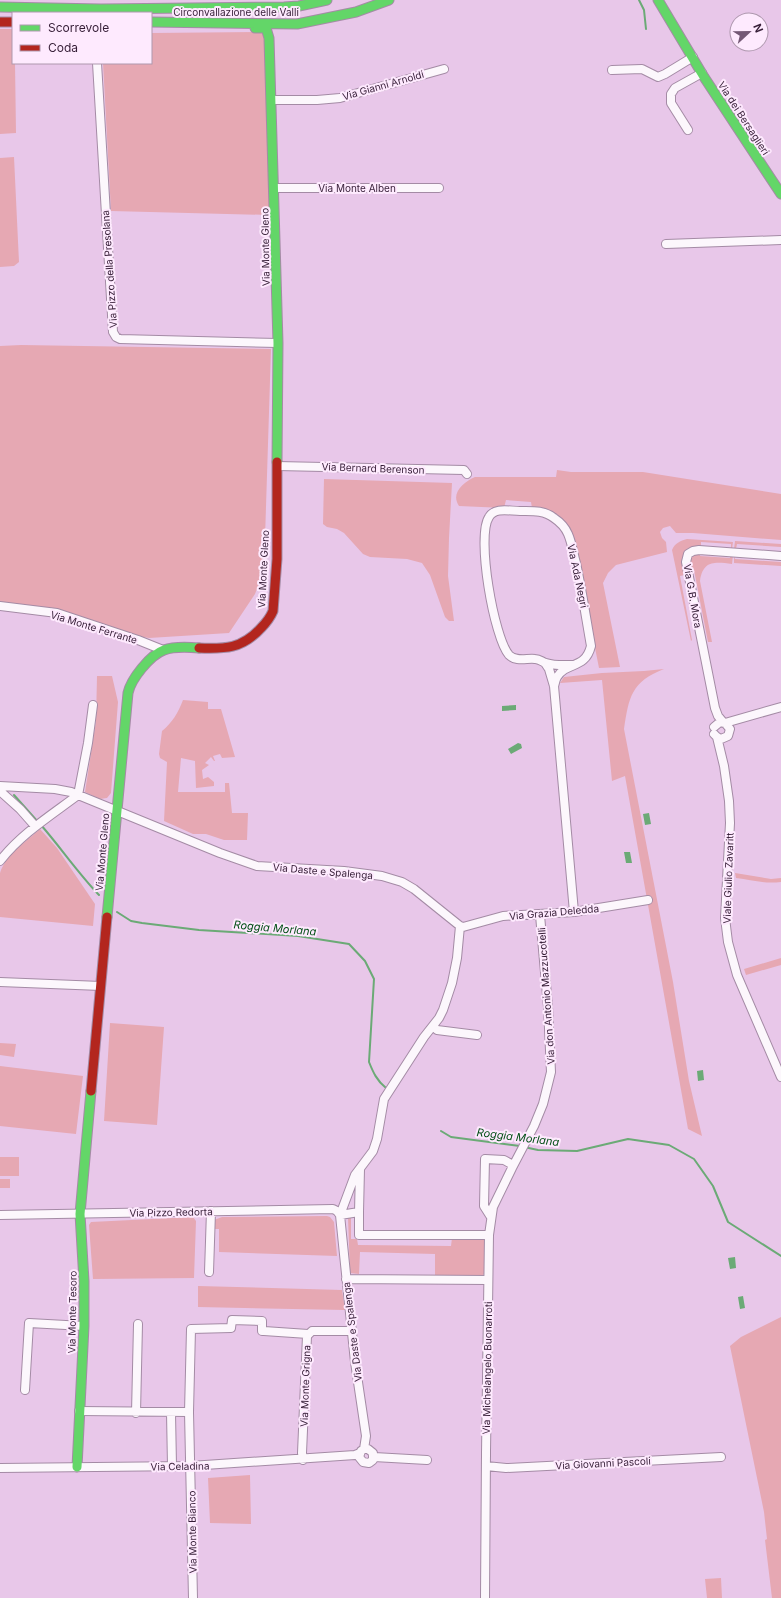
<svg xmlns="http://www.w3.org/2000/svg" width="781" height="1598" viewBox="0 0 781 1598" font-family="Inter,sans-serif">
<style>
.green{fill:#e6a8b3}
.water{fill:#6baa76}
.lines{fill:none;stroke-linecap:round;stroke-linejoin:round}
.stream{stroke:#6baa76;stroke-width:2}
.street-casing{stroke:#a48ba5;stroke-width:10}
.fast-casing{stroke:#a48ba5;stroke-width:11}
.jam-casing{stroke:#a48ba5;stroke-width:11}
.street{stroke:#fcf7fc;stroke-width:8}
.fast{stroke:#63d668;stroke-width:9}
.jam{stroke:#b3261e;stroke-width:9}
.labels{text-anchor:middle;stroke-width:4;stroke-linejoin:round;paint-order:stroke}
.street-label{font-size:10px;fill:#351d36;stroke:#feeafe}
.water-label{font-size:11px;font-style:italic;fill:#004e14;stroke:#feeafe}
</style>
<rect width="100%" height="100%" fill="#e8c7e9"/>
<path class="green" d="M0,29H13V63H15L16,133L0,134Z
M265,32L271,215L111,211L103,63H151V33Z
M14,157L19,262L14,266L0,267V158Z
M21,345L271,349L264,570L255,594L229,633L149,638L131,635L58,609L0,603V346Z
M557,470L571,472H643L781,494V540L693,533H676L670,526L663,528L660,532L662,538L666,542L667,552L616,565L608,573L603,583L620,667L599,668L573,537L566,526L532,508L531,502L506,500L504,508L459,506C450,493 464,482 475,477H556Z
M324,479L452,483L449,538L448,576L454,621H449L445,617L430,575L422,563L407,559L370,557L363,554L344,533L337,529L327,527L323,524Z
M687,539L733,542L732,549H731V544L701,542V547C679,545 682,559 685,575L680,576L692,640L691,641L672,550C675,543 680,541 687,539Z
M735,541L781,544V547L737,544L736,549H734Z
M700,553V556L730,558V555H733L732,564C715,562 703,560 700,581L712,642H708L694,570H691L689,560L693,554Z
M734,556L735,559L781,562V566L734,563Z
M664,669C631,682 629,697 624,729L673,982L689,1081L702,1136L688,1129L625,776L612,781L602,680L560,683L564,677L602,673L644,671Z
M97,676H112L118,702L111,793L107,798L100,799L85,792L96,721Z
M183,700L208,702V709H221L235,757L222,758L220,754L213,756L215,761H214L211,757L205,763L209,765L202,770L203,779L208,777L214,782V786L196,788L195,761L181,758L178,792H225V783H229L232,813H248L247,840H224L206,834H193L164,821L167,762L160,758L159,754L162,731C172,723 178,713 183,700Z
M40,829L57,848L95,904L93,926L0,917C0,906 0,882 0,873C6,854 27,841 40,829Z
M735,873L771,879L781,878V882C764,884 752,880 736,878Z
M781,958V965L746,975L744,969Z
M110,1023L164,1027L157,1125L104,1121Z
M0,1043L16,1044L14,1057L0,1055Z
M0,1066L83,1076L76,1134L0,1126Z
M0,1157H19V1176H0Z
M0,1179H10V1188H0Z
M327,1216L330,1217L334,1222L337,1256L219,1252V1229H213L214,1220L222,1217Z
M351,1216V1239H357L358,1245L451,1246L452,1238H484L486,1270L485,1274L480,1276H435V1254L360,1252L359,1274L350,1273L348,1217Z
M193,1217L196,1221L194,1278L93,1279L89,1225L91,1222Z
M198,1286L342,1290L345,1310L198,1307Z
M781,1317V1598H772L765,1540L767,1539L764,1512L730,1346L741,1337Z
M250,1475L251,1524L210,1523L208,1478Z
M721,1578L722,1598H707L705,1579Z"/>
<path class="water" d="M516,705V710L502,711V706Z
M518,743L521,744L522,748L511,754L508,749Z
M649,813L651,824L645,825L643,814Z
M624,852H630L632,863H626Z
M703,1070L704,1080L698,1081L697,1071Z
M735,1257L736,1268L730,1269L728,1258Z
M743,1296L745,1308L740,1309L738,1297Z"/>
<g class="lines">
<path class="stream" d="M639,0L644,10L646,29
M14,795L38,822
M41,825C61,848 78,873 99,895
M117,912L131,921L142,923L199,930L298,936L349,944L365,961L374,979L369,1062C373,1072 377,1081 386,1088
M441,1131L451,1137L520,1146
M524,1147L538,1150L577,1151L628,1139L669,1145L694,1159L713,1186L728,1222L781,1256"/>
<g class="street-casing">
<path id="street" d="M97,63L113,332L116,337L120,339L278,343
M612,70L642,69L658,77L665,74L693,57
M274,100H317L340,98L444,69
M688,130L671,103V94L675,88L702,73
M274,188H439
M666,244L781,240
M277,466L464,470L467,474
M0,606L57,613L138,640L163,650
M545,663L549,669L554,686L574,912
M554,686C555,684 555,680 557,677C567,661 585,670 591,646C586,618 582,591 576,563C573,553 572,543 568,534C565,527 560,522 554,518C544,510 532,511 520,511C509,511 495,507 489,517C476,536 494,638 509,655C516,662 527,658 535,659C540,659 542,662 546,663C555,666 564,665 573,665
M723,722L718,716L715,708L686,562L688,554L693,551L699,550L781,556
M714,727L720,722L725,723L781,707
M714,734L717,737L721,739L728,736L730,729L725,723
M717,737L724,766L729,801L730,823L725,918L728,942L737,975L781,1077
M0,786L55,789L71,792L220,853L257,866L344,871L382,876L402,882L414,889L460,926
M0,791L20,809L35,826
M0,861C21,834 50,816 78,795L88,743L93,705
M460,926L463,927L503,916L574,912L648,900
M0,982L101,986
M434,1027L437,1030L477,1035
M359,1212L360,1169
M0,1215L333,1209L337,1211L340,1215
M340,1215L359,1212V1235H489
M491,1217L484,1206L485,1159L504,1160L513,1165
M209,1272L211,1211
M346,1279L488,1280
M25,1390L29,1323L84,1326
M79,1411L189,1412L193,1598
M189,1412L191,1329L231,1328L232,1320L262,1321V1331H264L308,1334
M136,1413L138,1324
M171,1413L172,1466
M364,1449H368L373,1453V1460L369,1463L363,1462L359,1457L361,1451L364,1449L366,1436L355,1362L340,1215L355,1175L373,1151L377,1139L384,1099L424,1037L439,1018L443,1010L452,983L457,958L460,926
M374,1457L427,1460
M303,1460L302,1453L307,1336L312,1331H352
M486,1466L506,1468L721,1457
M0,1468L190,1466L355,1455L360,1453
M485,1598L486,1453L489,1235L493,1207L512,1168L534,1126L543,1104L551,1072L548,1007L540,915"/>
</g>
<g class="fast-casing">
<path id="fast" d="M658,0L704,77L781,194
M0,7L101,9L284,7L299,6L327,0
M151,22L297,24L356,12L389,0
M255,28H266L269,38
M269,38L278,343L277,462
M107,917L128,693C131,679 150,655 164,650C175,646 188,647 199,648
M77,1467L84,1326V1281L80,1214L91,1091"/>
</g>
<g class="jam-casing">
<path id="jam" d="M0,22H13
M199,648C225,649 242,649 261,628C266,623 270,618 273,611L277,559V462
M91,1091L107,917"/>
</g>
<use href="#street" class="street"/>
<use href="#fast" class="fast"/>
<use href="#jam" class="jam"/>
</g>
<g class="labels">
<g class="street-label">
<text x="236" y="16">Circonvallazione delle Valli</text>
<text transform="translate(383 85) rotate(-16)" y="4">Via Gianni Arnoldi</text>
<text transform="translate(744 118) rotate(57)" y="4">Via dei Bersaglieri</text>
<text x="357" y="192">Via Monte Alben</text>
<text transform="translate(265 247) rotate(-91)" y="4">Via Monte Gleno</text>
<text transform="translate(109 269) rotate(-94)" y="4">Via Pizzo della Presolana</text>
<text transform="translate(373 468) rotate(2)" y="4">Via Bernard Berenson</text>
<text transform="translate(263 569) rotate(-87)" y="4">Via Monte Gleno</text>
<text transform="translate(578 576) rotate(78)" y="4">Via Ada Negri</text>
<text transform="translate(693 596) rotate(80)" y="4">Via G.B. Mora</text>
<text transform="translate(94 627) rotate(17)" y="4">Via Monte Ferrante</text>
<text transform="translate(102 852) rotate(-85)" y="4">Via Monte Gleno</text>
<text transform="translate(323 871) rotate(5)" y="4">Via Daste e Spalenga</text>
<text transform="translate(728 878) rotate(-88)" y="4">Viale Giulio Zavaritt</text>
<text transform="translate(554 912) rotate(-5)" y="4">Via Grazia Deledda</text>
<text transform="translate(546 996) rotate(-94)" y="4">Via don Antonio Mazzucotelli</text>
<text transform="translate(171 1212) rotate(-1)" y="4">Via Pizzo Redorta</text>
<text transform="translate(72 1312) rotate(-89)" y="4">Via Monte Tesoro</text>
<text transform="translate(352 1332) rotate(-97)" y="4">Via Daste e Spalenga</text>
<text transform="translate(487 1368) rotate(-89)" y="4">Via Michelangelo Buonarroti</text>
<text transform="translate(305 1386) rotate(-88)" y="4">Via Monte Grigna</text>
<text transform="translate(603 1463) rotate(-3)" y="4">Via Giovanni Pascoli</text>
<text transform="translate(180 1466) rotate(-1)" y="4">Via Celadina</text>
<text transform="translate(192 1532) rotate(-91)" y="4">Via Monte Bianco</text>
</g>
<g class="water-label">
<text transform="translate(275 928) rotate(5)" y="4">Roggia Morlana</text>
<text transform="translate(518 1137) rotate(7)" y="4">Roggia Morlana</text>
</g>
</g>
<rect x="12" y="12" width="140" height="52" fill="#feeafe" stroke="#ae98ae"/>
<rect x="20" y="25" width="20" height="6" fill="#63d668" stroke="#ae98ae"/>
<text x="48" y="32" font-size="12" fill="#351d36">Scorrevole</text>
<rect x="20" y="45" width="20" height="6" fill="#b3261e" stroke="#ae98ae"/>
<text x="48" y="52" font-size="12" fill="#351d36">Coda</text>
<g transform="translate(749 32) rotate(68)"><circle r="19" fill="#feeafe" stroke="#ae98ae"/>
<path d="M0-3L7 15L0 10L-7 15Z" fill="#745875"/>
<text y="-6" font-size="11" font-weight="bold" text-anchor="middle" fill="#351d36">N</text>
</g>
</svg>
